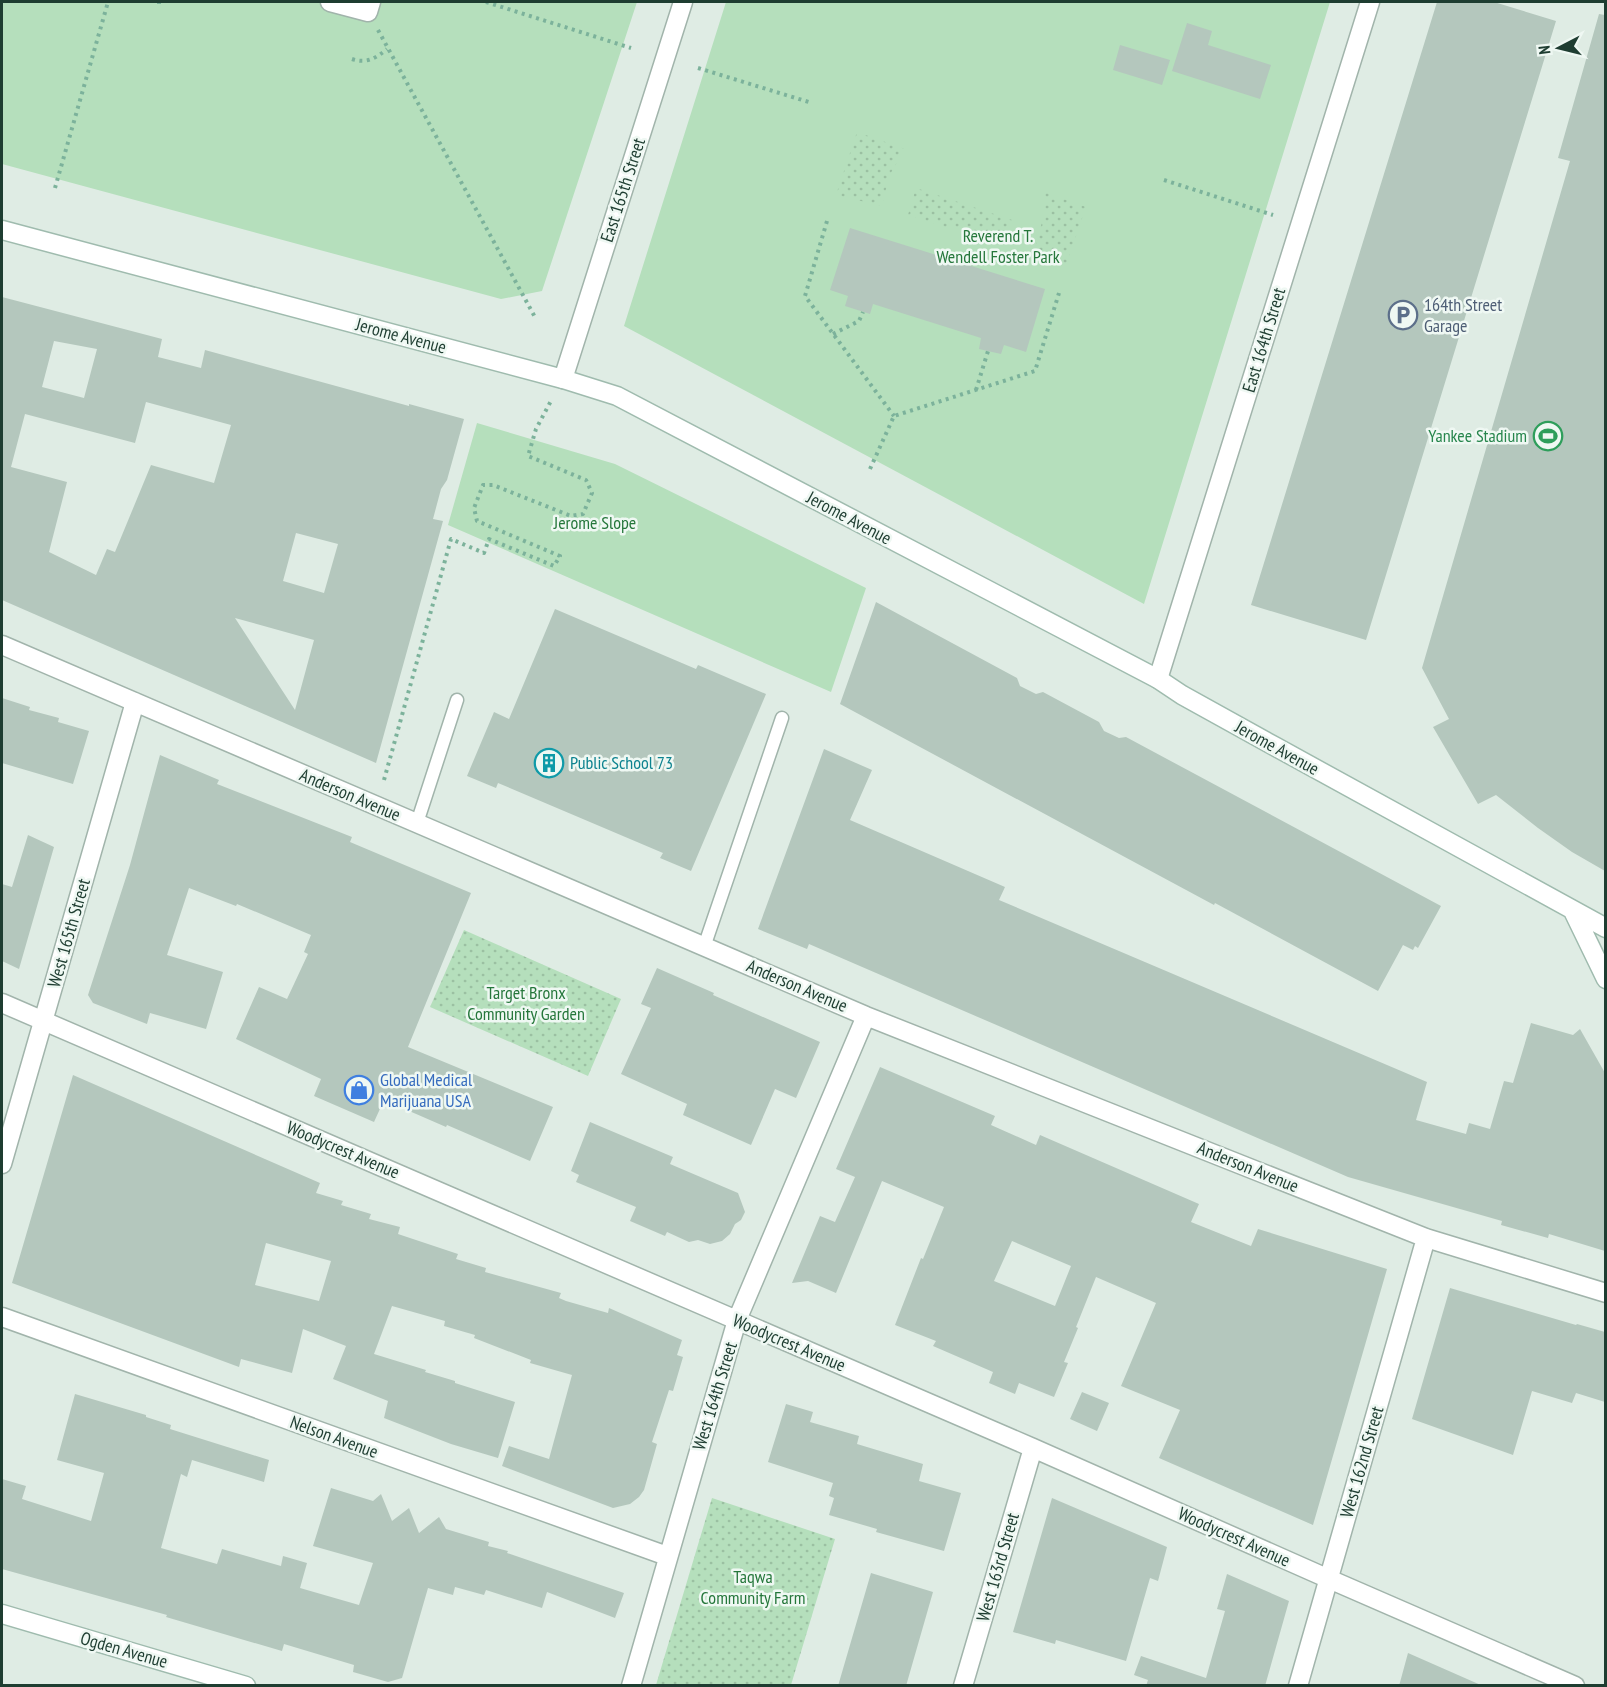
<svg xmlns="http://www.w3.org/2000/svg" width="1607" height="1687" viewBox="0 0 1607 1687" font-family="'PT Sans Narrow',sans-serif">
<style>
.green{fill:#b5dfbc}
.garden{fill:url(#garden-dots)}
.building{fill:#b4c7bd;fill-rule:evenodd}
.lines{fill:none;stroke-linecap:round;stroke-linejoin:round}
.lane-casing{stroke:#a1b4ab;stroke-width:15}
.street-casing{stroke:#a1b4ab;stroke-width:21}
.secondary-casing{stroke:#9fbbae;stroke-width:21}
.path{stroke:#7cb29b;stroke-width:4;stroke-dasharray:3 4.5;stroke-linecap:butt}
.lane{stroke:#fff;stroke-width:12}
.street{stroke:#fff;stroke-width:18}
.secondary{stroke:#fff;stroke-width:18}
.labels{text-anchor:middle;stroke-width:5;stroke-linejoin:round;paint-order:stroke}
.street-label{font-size:18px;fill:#1e3d31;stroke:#eff8f3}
.park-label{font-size:18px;fill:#25773b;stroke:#eff8f3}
.service-label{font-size:18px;fill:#4e5e75;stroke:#eff8f3;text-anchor:start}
.leisure-label{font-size:18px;fill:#27864d;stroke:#eff8f3;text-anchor:end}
.culture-label{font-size:18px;fill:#0d838f;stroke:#eff8f3;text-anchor:start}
.shop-label{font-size:18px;fill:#366cbe;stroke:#eff8f3;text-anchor:start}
</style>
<defs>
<pattern id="garden-dots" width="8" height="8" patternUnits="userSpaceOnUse" patternTransform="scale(1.5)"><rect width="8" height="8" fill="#b5dfbc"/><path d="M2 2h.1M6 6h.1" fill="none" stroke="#9bc0a2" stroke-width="1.8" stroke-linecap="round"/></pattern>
</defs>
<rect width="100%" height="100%" fill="#dfece4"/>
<path class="green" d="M2,2H637L542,291L501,299L2,164Z
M726,2H1330L1144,604L624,326Z
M477,423L615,464L866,588L831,692L448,525Z"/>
<path class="garden" d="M857,132L905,149L889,176L882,206L836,195Z
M916,188L1012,220L1004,246L908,215Z
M1045,192L1086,207L1066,265L1034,253L1043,218Z
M464,930L621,999L588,1076L430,1007Z
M712,1498L835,1539L791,1685H656Z"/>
<path class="building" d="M1437,2H1494L1556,21L1366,640L1251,605Z
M1599,14L1605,15V871L1572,852L1538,828L1496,795L1478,804L1433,727L1449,719L1422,668L1570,161L1558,158Z
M1187,23L1212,31L1208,45L1271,65L1260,99L1172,71Z
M1120,45L1170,60L1162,85L1113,70Z
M850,228L1045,289L1026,352L1004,345L1001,354L979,349L981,338L873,304L870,314L845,306L848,296L830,290Z
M2,297L162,339L158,357L201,368L205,350L409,406V404L464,419L447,480L441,489L433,519L443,521L376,763L2,600ZM54,341L97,349L84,398L42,387ZM146,402L231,425L214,483L151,465L115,552L107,549L96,575L49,552L67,482L11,467L25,414L135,443ZM296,533L338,544L324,593L283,581ZM235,618L314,640L295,710Z
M876,602L1017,678L1020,686L1036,694L1043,692L1099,722L1104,731L1119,738L1126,737L1441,906L1418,948L1415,946L1413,950L1403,945L1378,991L1215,903L1214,905L840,704Z
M555,609L696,669L698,665L766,694L691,871L660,858L663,853L498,783L496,788L467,776L494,712L509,719Z
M2,698L30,707L29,710L59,718L58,722L89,731L73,784L2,763Z
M824,749L872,770L850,820L1005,887L999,900L1427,1082L1416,1120L1466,1134L1469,1123L1490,1129L1504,1081L1513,1083L1531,1023L1573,1035L1580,1029L1605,1073V1251L1549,1234L1548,1238L1501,1225L1502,1221L1348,1177L809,944L807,949L758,929Z
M160,755L219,780L217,784L352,837L350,842L471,893L408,1047L553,1107L530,1161L447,1125L446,1127L384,1100L374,1122L314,1096L321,1079L236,1039L259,987L287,999L308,954L304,952L311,935L237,904L236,906L189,888L167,955L223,972L206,1029L150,1013L147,1024L93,1003L88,995L130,865Z
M28,835L54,847L19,969L2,961V884L12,887Z
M657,968L714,993L713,995L820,1042L796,1098L775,1089L751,1145L683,1115L687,1104L621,1074L651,1008L641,1004Z
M880,1067L995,1116L991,1125L1036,1145L1040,1135L1199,1204L1191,1222L1251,1246L1258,1229L1387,1269L1313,1525L1159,1458L1180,1410L1121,1386L1156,1303L1096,1277L1076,1327L1078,1328L1064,1362L1068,1363L1054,1397L1019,1383L1015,1394L989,1383L993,1372L933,1346L936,1341L895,1325L921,1258L923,1259L944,1207L882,1181L836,1293L808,1281L792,1283L820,1216L835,1222L855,1177L836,1169ZM1012,1241L1071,1266L1055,1306L994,1281Z
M73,1075L320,1183L316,1193L343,1201L341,1205L371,1214L369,1219L400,1227L398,1234L458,1254L456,1259L486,1268L485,1272L561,1293L559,1298L566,1301L608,1313L609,1308L682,1340L677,1355L683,1357L673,1391L669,1390L652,1442L657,1444L644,1490L639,1497L630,1504L613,1508L502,1466L509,1446L549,1459L572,1375L530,1363L531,1360L474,1338L475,1335L444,1326L445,1321L392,1306L374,1354L426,1370L425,1372L455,1381V1383L515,1402L498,1458L451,1444L384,1418L388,1401L333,1379L346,1346L303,1329L292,1373L241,1359L239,1367L12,1283ZM266,1243L331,1261L319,1301L255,1285Z
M590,1122L673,1157L670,1164L738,1193L745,1212L741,1220L735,1224L730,1234L722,1241L710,1244L698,1240L689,1242L667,1232L665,1236L630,1221L636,1207L576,1182L579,1175L571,1171Z
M1450,1288L1576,1325L1577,1324L1605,1332V1402L1576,1393L1572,1403L1532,1391L1513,1455L1412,1419Z
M1082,1392L1109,1403L1097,1431L1070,1419Z
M75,1394L146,1415V1417L171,1425L170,1429L269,1460L264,1482L192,1460L187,1477L181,1474L161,1548L217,1564L222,1549L281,1566L283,1556L307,1563L300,1588L359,1605L373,1563L313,1546L331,1488L373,1501L381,1494L392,1521L409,1508L419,1533L439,1517L446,1529L489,1542L488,1546L508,1551L507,1553L624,1593L615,1618L547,1592L542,1608L486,1590L484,1595L455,1587L453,1595L428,1588L402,1678L388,1682L353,1672L354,1665L284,1644L282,1651L166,1617L167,1615L2,1569V1479L26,1486L22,1499L91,1521L104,1473L57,1460Z
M786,1404L813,1412L810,1422L859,1436L857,1444L923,1464L919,1481L961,1493L944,1551L876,1532L877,1529L829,1515L834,1498L829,1496L833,1483L768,1462Z
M1052,1498L1167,1547L1158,1581L1150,1578L1126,1661L1056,1640L1055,1644L1013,1632Z
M871,1573L933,1592L906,1686H838Z
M1227,1574L1289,1601L1265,1686H1146L1148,1680L1134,1675L1141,1656L1206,1678L1225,1611L1217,1609Z
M1408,1653L1483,1686H1399Z"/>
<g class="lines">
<g class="lane-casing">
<path id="lane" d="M417,823L457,700
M704,947L782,718"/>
</g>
<g class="street-casing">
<path id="street" d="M330,2L368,12L371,2
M563,379L683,2
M2,645L866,1016L1426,1238L1606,1293
M1158,679L1370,2
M2,1003L1033,1448L1329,1579L1575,1686
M2,1164L135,702
M2,1317L667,1556
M631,1686L737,1320L866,1016
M963,1686L1033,1448
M1298,1686L1426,1238"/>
</g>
<g class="secondary-casing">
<path id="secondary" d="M2,230L563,379L617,396L1158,679L1182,695L1276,747L1606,928
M1573,911L1606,979
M2,1614L246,1686"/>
</g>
<path class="path" d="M486,2L631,48
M159,4V2
M378,30L536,319
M352,59C367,64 376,58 387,49
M698,68L812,103
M1164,180L1273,215
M55,188L108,2
M827,221L805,296L894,416
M833,334L859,321L863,312
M976,390L988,351
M870,469L894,416L1035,371L1059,293
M384,780L451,539L484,553L489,539L554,566L560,556L477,521L474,508L483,485H493L571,516L583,514L592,493L586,480L528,456L536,429L552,399"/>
<use href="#lane" class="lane"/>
<use href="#street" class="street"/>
<use href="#secondary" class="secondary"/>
</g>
<defs>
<g id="parking-ring" transform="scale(1.5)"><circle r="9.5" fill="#eff8f3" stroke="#5c6f8a" stroke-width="1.5"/><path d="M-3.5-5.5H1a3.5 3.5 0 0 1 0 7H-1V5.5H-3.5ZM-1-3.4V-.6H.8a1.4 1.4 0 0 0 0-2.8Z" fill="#5c6f8a"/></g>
<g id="stadium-ring" transform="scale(1.5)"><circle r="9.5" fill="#eff8f3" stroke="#2e9e5b" stroke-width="1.5"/><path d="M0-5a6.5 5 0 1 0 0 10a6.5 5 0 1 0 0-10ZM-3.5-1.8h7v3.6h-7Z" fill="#2e9e5b"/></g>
<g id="building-ring" transform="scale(1.5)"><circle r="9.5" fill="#eff8f3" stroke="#0f9aa8" stroke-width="1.5"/><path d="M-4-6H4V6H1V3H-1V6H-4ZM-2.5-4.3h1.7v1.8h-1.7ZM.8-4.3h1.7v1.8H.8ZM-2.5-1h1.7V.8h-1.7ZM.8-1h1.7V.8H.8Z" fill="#0f9aa8"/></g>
<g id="shop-ring" transform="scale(1.5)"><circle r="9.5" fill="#eff8f3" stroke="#3f7fe0" stroke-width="1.5"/><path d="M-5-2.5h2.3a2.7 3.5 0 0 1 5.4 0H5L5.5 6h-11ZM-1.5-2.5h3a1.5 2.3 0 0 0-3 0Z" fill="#3f7fe0"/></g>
</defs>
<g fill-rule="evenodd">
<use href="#parking-ring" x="1403" y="315"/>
<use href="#stadium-ring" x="1548" y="436"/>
<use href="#building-ring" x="549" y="763"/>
<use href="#shop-ring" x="359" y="1090"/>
</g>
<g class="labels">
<g class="street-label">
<text transform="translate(623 190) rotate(-72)" y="6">East 165th Street</text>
<text transform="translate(401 336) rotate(15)" y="6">Jerome Avenue</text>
<text transform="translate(1264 340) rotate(-73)" y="6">East 164th Street</text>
<text transform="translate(849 518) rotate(28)" y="6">Jerome Avenue</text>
<text transform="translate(1277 748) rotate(29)" y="6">Jerome Avenue</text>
<text transform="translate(350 795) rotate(23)" y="6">Anderson Avenue</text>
<text transform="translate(69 933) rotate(-74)" y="6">West 165th Street</text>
<text transform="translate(797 986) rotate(23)" y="6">Anderson Avenue</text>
<text transform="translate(343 1150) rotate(23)" y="6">Woodycrest Avenue</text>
<text transform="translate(1248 1167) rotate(22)" y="6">Anderson Avenue</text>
<text transform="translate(789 1343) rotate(23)" y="6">Woodycrest Avenue</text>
<text transform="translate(715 1396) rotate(-73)" y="6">West 164th Street</text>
<text transform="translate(334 1437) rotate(20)" y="6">Nelson Avenue</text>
<text transform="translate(1362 1462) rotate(-74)" y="6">West 162nd Street</text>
<text transform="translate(1234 1537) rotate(24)" y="6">Woodycrest Avenue</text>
<text transform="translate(998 1567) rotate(-74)" y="6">West 163rd Street</text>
<text transform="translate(124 1650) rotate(16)" y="6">Ogden Avenue</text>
</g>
<g class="park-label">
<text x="998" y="242">Reverend T.<tspan x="998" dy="21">Wendell Foster Park</tspan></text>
<text x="595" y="529">Jerome Slope</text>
<text x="526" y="999">Target Bronx<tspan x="526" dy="21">Community Garden</tspan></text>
<text x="753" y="1583">Taqwa<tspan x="753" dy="21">Community Farm</tspan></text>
</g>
<g class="service-label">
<text x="1424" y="311">164th Street<tspan x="1424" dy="21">Garage</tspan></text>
</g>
<g class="leisure-label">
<text x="1527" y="442">Yankee Stadium</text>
</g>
<g class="culture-label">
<text x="570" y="769">Public School 73</text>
</g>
<g class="shop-label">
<text x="380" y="1086">Global Medical<tspan x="380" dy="21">Marijuana USA</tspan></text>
</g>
</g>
<rect width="1607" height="1687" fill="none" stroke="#1e3d31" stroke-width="6"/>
<g transform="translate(1559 48) rotate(263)" stroke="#eff8f3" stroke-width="4.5" paint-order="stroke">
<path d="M0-4.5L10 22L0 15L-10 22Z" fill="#1e3d31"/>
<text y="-9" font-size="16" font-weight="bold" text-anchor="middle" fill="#1e3d31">N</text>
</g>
</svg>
